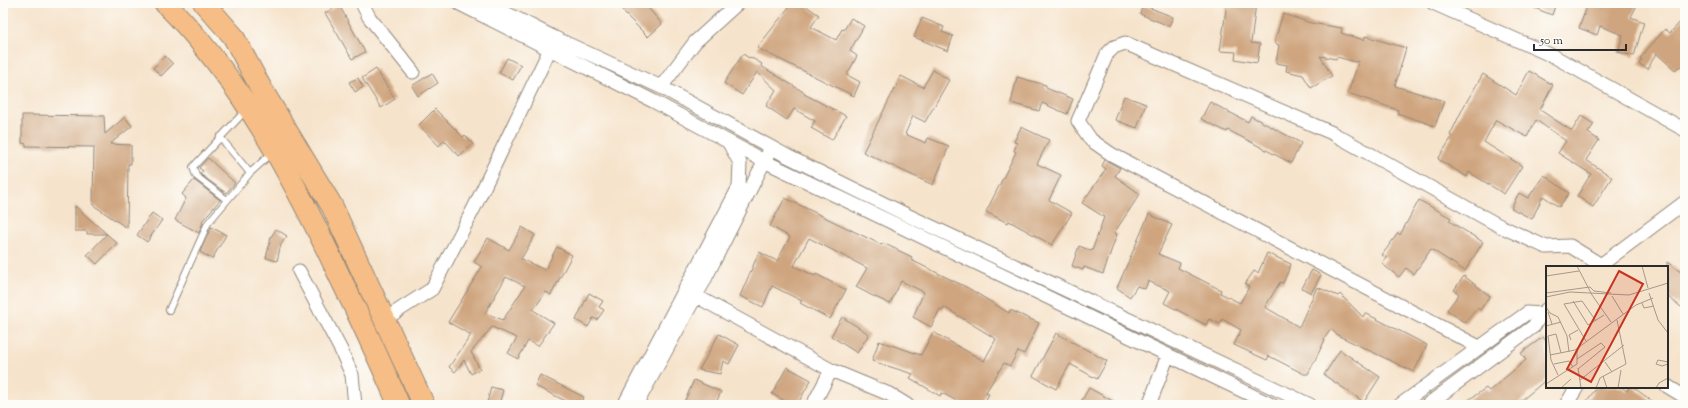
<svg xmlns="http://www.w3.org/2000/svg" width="1688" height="408" viewBox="0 0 1688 408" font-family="'Sorts Mill Goudy',serif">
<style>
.building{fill:#cfa57f;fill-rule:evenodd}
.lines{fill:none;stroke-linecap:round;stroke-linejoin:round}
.service-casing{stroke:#90877b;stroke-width:8}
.minor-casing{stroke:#90877b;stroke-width:15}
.trunk-casing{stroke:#90877b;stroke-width:23}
.service{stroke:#fff;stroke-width:6}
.minor{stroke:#fff;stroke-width:13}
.trunk{stroke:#f6be86;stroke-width:21}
.inset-road{fill:none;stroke:#a5998b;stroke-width:1}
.view{fill:#c8321e;fill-opacity:0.15;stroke:#c8321e;stroke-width:2}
.inset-edge{fill:none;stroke:#2b2b2b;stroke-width:2}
</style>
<rect width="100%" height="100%" fill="#fdfcf7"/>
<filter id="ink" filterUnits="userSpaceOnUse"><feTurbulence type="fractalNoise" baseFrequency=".025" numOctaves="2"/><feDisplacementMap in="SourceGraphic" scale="8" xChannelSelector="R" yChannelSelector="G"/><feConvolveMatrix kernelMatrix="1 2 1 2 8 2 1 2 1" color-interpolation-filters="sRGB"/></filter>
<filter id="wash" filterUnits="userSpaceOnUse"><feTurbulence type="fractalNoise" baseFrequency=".012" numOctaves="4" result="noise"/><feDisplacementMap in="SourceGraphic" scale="16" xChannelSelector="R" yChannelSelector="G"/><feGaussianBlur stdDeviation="0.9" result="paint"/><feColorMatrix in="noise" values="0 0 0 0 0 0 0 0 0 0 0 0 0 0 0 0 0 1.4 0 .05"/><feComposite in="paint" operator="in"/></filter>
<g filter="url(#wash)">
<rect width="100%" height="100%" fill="#f6e3cb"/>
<g id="blocks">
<path class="building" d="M631,3H644L662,24L648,37L622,11Z
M792,3H802L819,15L811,27L836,40L842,29L844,30L851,18L864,26L850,51L857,56L847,75L860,82L854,96L757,48Z
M1227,3H1256L1251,43L1260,44L1257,63L1235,59L1236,52L1220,51Z
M1522,3H1556L1552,15Z
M1588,3H1638L1631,17L1644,22L1634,56L1618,52L1623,35L1600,26L1597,35L1579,28Z
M339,5L365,52L352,59L325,13Z
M1143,5L1173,17L1169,26L1140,14Z
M1283,14L1311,23L1342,28L1341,33L1364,40L1365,36L1406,48L1395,86L1444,101L1435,126L1397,113L1398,110L1348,93L1359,61L1356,62L1337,57L1336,59L1320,56L1332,76L1311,88L1303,75L1286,71L1287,65L1276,63L1279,45L1274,43Z
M1685,17V70L1680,66L1675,70L1656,53L1648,69L1639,64L1642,59L1640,58L1665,29L1670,33Z
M922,18L944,27L942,32L953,36L948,51L914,37Z
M743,54L749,58L750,57L762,64L761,66L805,93L804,94L846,116L832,140L811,128L815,121L794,109L787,120L766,106L776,90L757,72L742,95L724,83Z
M165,56L173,64L161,76L153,68Z
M507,58L521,65L513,80L499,73Z
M376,69L395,99L381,108L362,78Z
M933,70L949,80L925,122L913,116L905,134L926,143L928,138L949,146L933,185L863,152L901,76L923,87Z
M1529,71L1553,85L1540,110L1572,131L1581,116L1594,124L1588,133L1599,140L1586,160L1612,177L1593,207L1577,196L1591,174L1558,153L1566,141L1536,120L1527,137L1496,120L1484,142L1522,166L1504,194L1469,172L1467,177L1438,159L1452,137L1450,135L1464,106L1483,74L1516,95Z
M432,73L438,83L418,96L412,86Z
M1017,77L1046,85V88L1073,99L1067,114L1042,103L1039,111L1011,103Z
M358,78L363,87L355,92L349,82Z
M1124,96L1146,104L1137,128L1115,120Z
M1210,102L1248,122L1251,116L1301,143L1291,163L1228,130L1227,132L1201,119Z
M435,109L463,137L465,135L473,144L459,156L444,140L439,146L419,125Z
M22,115L104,116L105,134L125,117L132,126L110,144L131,145V164H128L127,228L93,205L94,147L26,146V144L22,143Z
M1021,127L1049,140L1037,164L1061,175L1049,200L1072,213L1052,245L1009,221L1008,223L986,212L1016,152L1014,151L1017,143L1014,142Z
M208,158L235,183L226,193L200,174L203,171L199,168Z
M1105,160L1120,168L1115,176L1140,194L1114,233L1117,234L1103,274L1084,267L1083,270L1072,266L1079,246L1092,251L1104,217L1082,203L1106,169L1102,166Z
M1544,175L1569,193L1559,207L1543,196L1532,219L1511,208L1519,193L1528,198Z
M194,180L220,200L202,221L203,222L199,233L175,220L186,198L182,194Z
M785,198L882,245L883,243L912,257L911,260L968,288L1009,313L1010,310L1039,323L1024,354L1018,351L1010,366L1004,363L986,392L989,394L983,405H964L942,393L940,396L910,378L913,374L872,361L879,341L921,355L933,332L984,361L996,339L944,307L943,310L940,309L931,327L913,317L924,292L901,281L890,304L871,295L856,287L867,268L809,238L794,266L815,276L816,274L846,290L830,319L800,303L802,301L772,286L763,307L740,296L759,252L777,261L790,237L770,226Z
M1419,200L1451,218L1449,221L1483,242L1465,271L1431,249L1414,274L1406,268L1399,277L1382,264L1387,258L1382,255L1398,233L1400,235Z
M75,206L117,243L97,264L87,255L107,234H87V231H75Z
M152,213L162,220L147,242L137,235Z
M1149,214L1172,225L1158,254L1180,263L1178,268L1221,290L1220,293L1240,303L1249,287L1245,284L1254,271L1258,273L1267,253L1291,264L1283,283L1280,282L1265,307L1299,327L1317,287L1338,296L1340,294L1363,317L1365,313L1427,345L1414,372L1337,335L1331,329L1324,339L1325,340L1308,374H1304L1269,356L1267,360L1234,345L1241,330L1222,319L1220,324L1209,319L1206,325L1164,303L1170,291L1148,281L1145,289L1137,286L1130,297L1117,288Z
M211,227L226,235L212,259L200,252Z
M522,227L535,235L521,259L545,270L557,247L572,255L551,295L546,292L533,310L554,323L538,346L528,341L518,359L508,353L517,338L492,327L471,352L480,369L471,374L464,360L455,372L449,367L471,335L448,322L482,267L474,262L488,238L509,250ZM506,277L525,286L503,320L485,313Z
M276,229L287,236L281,244L277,261L266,258L271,237Z
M1667,262L1685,275V310L1667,296Z
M1312,270L1321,275L1311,293L1302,288Z
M1464,276L1490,296L1480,310L1477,308L1465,323L1447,310L1459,294L1454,290Z
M589,293L603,301L599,307L604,310L597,320L593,318L588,327L576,320Z
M842,317L869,334L857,353L831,336Z
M1056,333L1107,361L1097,379L1070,364L1056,389L1033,376Z
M719,334L739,345L729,364L723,361L720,374L699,370Z
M1543,337L1547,342V379L1516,405H1461L1486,388L1489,391L1526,360L1521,353Z
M1340,350L1380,377L1364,402L1324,375Z
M787,367L811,380L797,405H792L772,394Z
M540,375L584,397L579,405H574L535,386Z
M694,380L721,392L715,405H683Z
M491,387L503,390L499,405L487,403Z
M1597,387H1621L1627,391L1629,387H1633L1657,405H1584Z
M1089,388L1120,405H1079Z"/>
</g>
</g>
<g filter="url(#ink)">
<use href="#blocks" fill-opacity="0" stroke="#90877b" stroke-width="1"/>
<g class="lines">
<g class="service-casing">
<path id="service" d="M220,137L250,173
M227,200L196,176L193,167L247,109
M169,310L208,223L250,173L272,153"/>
</g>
<g class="minor-casing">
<path id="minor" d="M362,3L369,17L413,72
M458,3L653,101L764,161L1272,405
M486,3L555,38L661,87L787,156L909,216L1310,405
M1433,3L1555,57L1685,130
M661,87L695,42L738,3
M1598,267L1685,202
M299,271L341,350L352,375L355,405
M696,296L831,370L889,394L907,405
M385,319L432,289L475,206L550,49
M1479,347L1111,154L1091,140L1078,121L1107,54L1114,47L1125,43L1332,133L1498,225L1546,247L1570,246L1601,265
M1667,386L1685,397
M624,405L739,187L740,163L729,143
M636,405L703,283L768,154
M813,405L831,370
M1149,405L1168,355
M1400,405L1527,313L1541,314
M1427,405L1534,326L1541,314L1547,309
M1566,405L1577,387"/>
</g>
<g class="trunk-casing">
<path id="trunk" d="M165,3C241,79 294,179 339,275C360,318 380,361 399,405
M204,3L233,36L262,90L332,206L424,405"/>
</g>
<use href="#service" class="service"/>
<use href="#minor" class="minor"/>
<use href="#trunk" class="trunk"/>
</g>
</g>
<g transform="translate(1546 266)">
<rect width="122" height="122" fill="#f6e3cb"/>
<path class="inset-road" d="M31,0L46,29L65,56M96,0L102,22M0,10L33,5M0,27L44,21L48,25L65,27M103,27L112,54L122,67M66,30L77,48M0,31L24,26L83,29L122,17M27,35L42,59L58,49M96,37L98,42L108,40M0,41L4,47L12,51L21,70L23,86M2,46L6,58M0,60L15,56M25,74L23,69L32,64M40,75L18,38L36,35L50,55M4,89L29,84L90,39L107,32M31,93L55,77L59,81L32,103M59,96L66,106M122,96L112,94L110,98L116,100L122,98M8,98L23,95L27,101M31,98V83M32,102L35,122M12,109L5,94L2,70L10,68L15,87M57,110L61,122M34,114L78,79M0,118L31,98M15,122L25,113M50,122L54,112L80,98L71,54M72,122L75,104M110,122L113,117L122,112"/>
<path class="view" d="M73,5L97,18L45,116L21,103Z"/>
<rect width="122" height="122" class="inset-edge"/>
</g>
<rect width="1688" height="408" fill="none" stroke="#fdfcf7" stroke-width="16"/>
<path d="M1534 44v6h92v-6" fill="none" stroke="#2b2b2b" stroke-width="2"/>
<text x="1540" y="44" font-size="12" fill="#2b2b2b" stroke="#fdfcf7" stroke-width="3" paint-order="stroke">50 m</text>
</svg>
